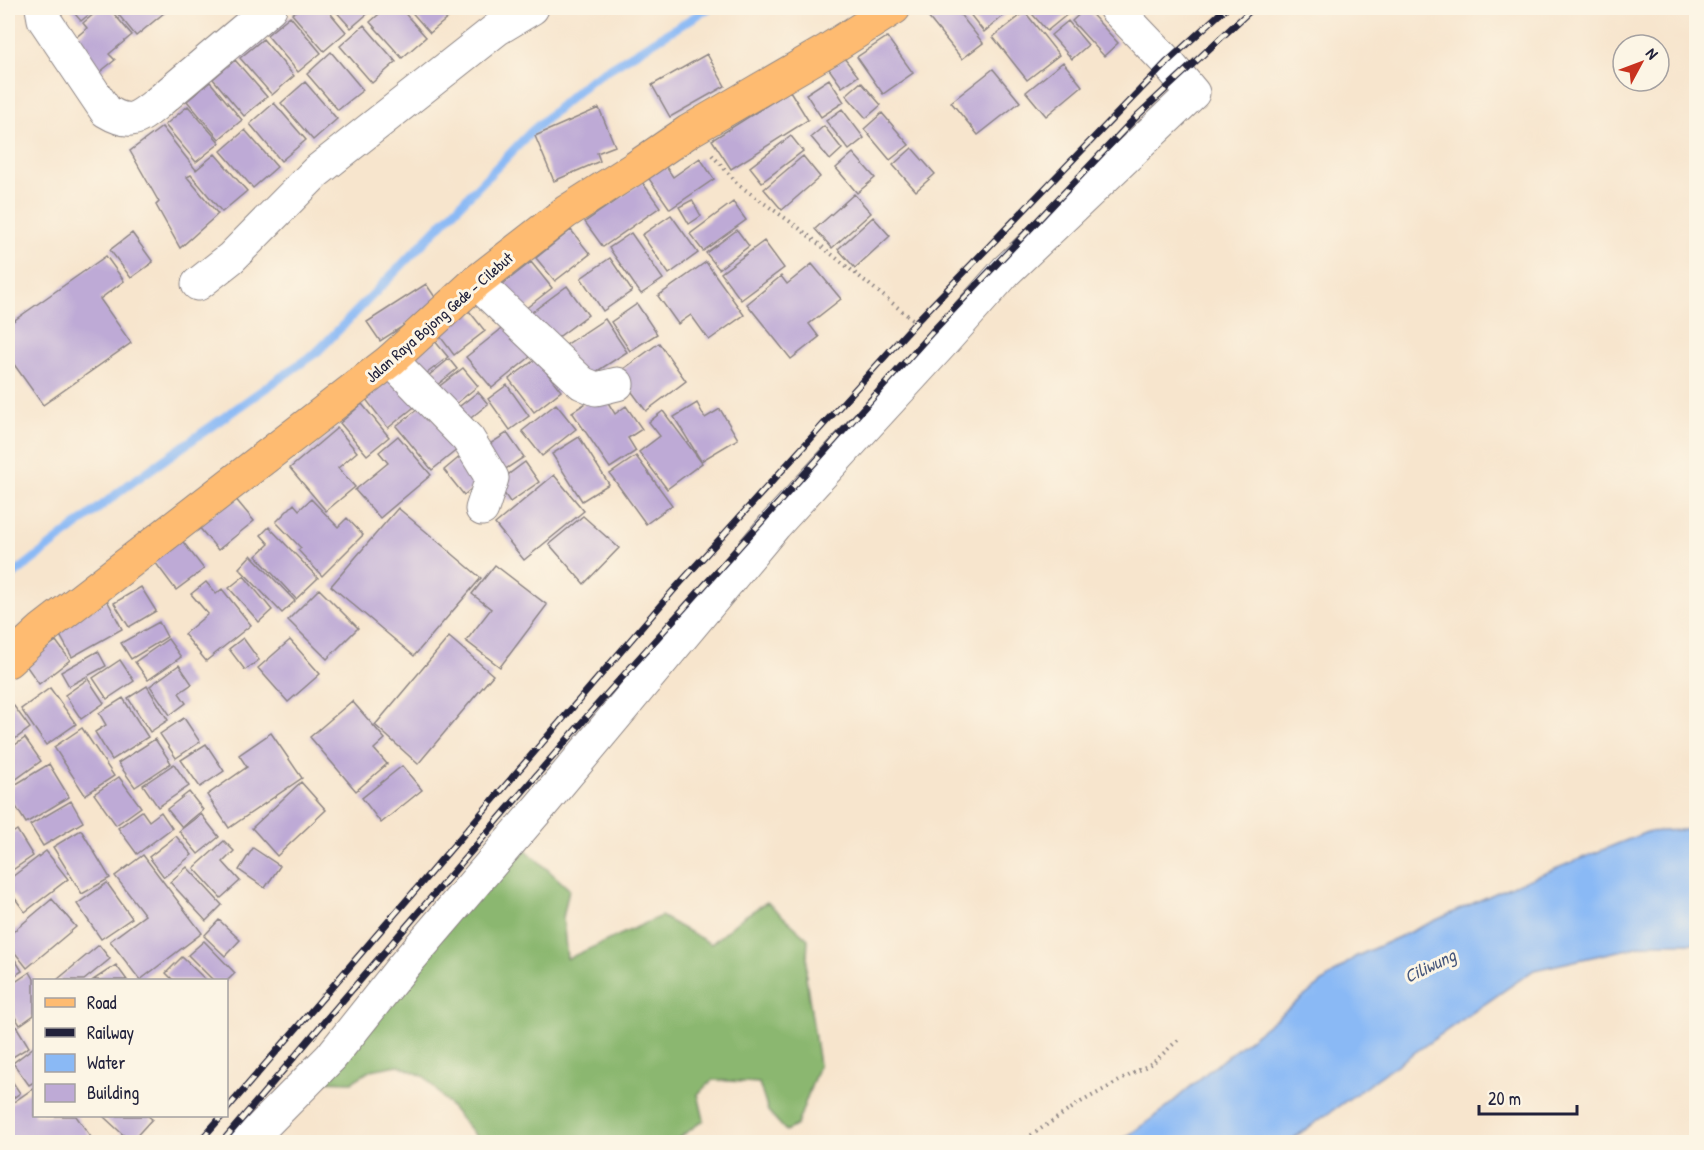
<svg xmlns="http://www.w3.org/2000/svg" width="1704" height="1150" viewBox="0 0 1704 1150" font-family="'Patrick Hand',sans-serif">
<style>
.forest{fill:#8bb76f;stroke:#566c55;stroke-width:1.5}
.water{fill:#8ab9f5;stroke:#566e98;stroke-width:1.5}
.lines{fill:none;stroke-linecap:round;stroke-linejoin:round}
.stream{stroke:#8ab9f5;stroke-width:9}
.building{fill:#beaad6}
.minor-casing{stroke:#8c8484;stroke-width:35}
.major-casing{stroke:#8c8484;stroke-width:35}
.path{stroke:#8c8484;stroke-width:4;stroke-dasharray:1.5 4.5;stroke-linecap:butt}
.minor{stroke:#fff;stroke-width:33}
.major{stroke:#febb71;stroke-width:33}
.rail-casing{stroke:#22223b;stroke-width:7}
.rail{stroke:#fcf5e5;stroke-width:4.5;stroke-dasharray:14;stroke-linecap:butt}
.labels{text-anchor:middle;stroke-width:6;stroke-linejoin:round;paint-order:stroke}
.street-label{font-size:16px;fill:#22223b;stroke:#fcf5e5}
.water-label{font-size:18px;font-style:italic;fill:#46577c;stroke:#fcf5e5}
</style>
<rect width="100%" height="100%" fill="#fcf5e5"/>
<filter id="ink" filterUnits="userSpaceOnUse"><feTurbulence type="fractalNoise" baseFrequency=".0167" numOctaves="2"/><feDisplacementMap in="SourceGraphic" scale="12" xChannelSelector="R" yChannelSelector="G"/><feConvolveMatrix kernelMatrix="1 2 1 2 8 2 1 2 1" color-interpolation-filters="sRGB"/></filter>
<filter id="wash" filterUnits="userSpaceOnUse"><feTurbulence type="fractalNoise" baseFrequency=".008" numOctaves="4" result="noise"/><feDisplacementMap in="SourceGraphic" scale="24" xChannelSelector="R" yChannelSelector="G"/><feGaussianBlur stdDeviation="1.35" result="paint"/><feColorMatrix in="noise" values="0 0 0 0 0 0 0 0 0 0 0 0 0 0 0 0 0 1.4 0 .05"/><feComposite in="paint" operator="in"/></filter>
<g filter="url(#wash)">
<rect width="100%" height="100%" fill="#f7e5cd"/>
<path class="forest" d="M525,849L569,889L563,918L567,959L661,916L711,944L743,917L767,902L808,939L806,977L819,1065L797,1125L786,1131L768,1111L759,1083L713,1080L698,1094L704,1120L673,1142H481L425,1077L398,1065L371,1070L352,1082L321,1081L492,856Z"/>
<path class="water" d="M1696,829V943H1654L1534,970L1388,1071L1288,1142H1119L1161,1112L1211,1069L1355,957L1500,891L1647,832Z"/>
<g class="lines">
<path class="stream" d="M8,579L127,486L318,351L531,132L589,81L709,8"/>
</g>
<g id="blocks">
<path class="building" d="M70,8H97L81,21Z
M101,8H109L132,35L109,54L115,60L96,75L73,40L87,28L83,23Z
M113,8H170L136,36Z
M300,8H326L346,32L324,51L292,14Z
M333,8H372L373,9L351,28Z
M386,8H400L426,37L402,58L370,22Z
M408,8H451L455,12L430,33Z
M929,8H955L983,43L962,59L924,12Z
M965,8H1013L984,32Z
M1027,8H1075L1047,31Z
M1086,8L1118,43L1104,56L1072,21Z
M1025,12L1059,55L1027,80L993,37Z
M290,16L321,53L298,72L267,35Z
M1068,21L1088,45L1072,59L1051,35Z
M364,25L396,62L372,83L340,46Z
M887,37L913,73L883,94L857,57Z
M263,39L294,76L272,95L240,58Z
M331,52L363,90L338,110L307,74Z
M707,54L725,86L670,117L652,85Z
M844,58L858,76L842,87L829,69Z
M235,60L267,97L244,116L213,79Z
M1063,62L1082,86L1046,116L1026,92Z
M993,69L1020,102L978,135L951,102Z
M829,79L844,102L821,117L806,94Z
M210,82L242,120L219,139L187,101Z
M305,82L337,119L313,140L281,103Z
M861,82L881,105L866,118L846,95Z
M790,91L808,120L731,169L712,140Z
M274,103L306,140L281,161L250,124Z
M188,106L220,143L196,162L165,125Z
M599,108L615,146L597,153L600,161L554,181L535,136Z
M842,109L864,138L849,150L826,121Z
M882,113L909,145L890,160L864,129Z
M824,126L842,149L830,160L811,137Z
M162,127L196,170L215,154L247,191L222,212L191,175L187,177L218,214L180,248L156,205L159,202L130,151Z
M245,130L277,167L253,188L221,151Z
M791,136L803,151L762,182L750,167Z
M912,148L935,174L916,191L893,165Z
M853,153L875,178L857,193L836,168Z
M803,156L820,177L782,210L764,189Z
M700,158L714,179L670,209L645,173L662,161L673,177Z
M642,182L660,207L603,247L585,222Z
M854,194L871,213L832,248L815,229Z
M692,200L701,216L689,224L679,207Z
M733,202L746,220L703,251L690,234Z
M671,215L698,253L669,274L642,235Z
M873,217L890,236L855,268L838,249Z
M571,230L590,254L555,281L536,258Z
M737,230L749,246L719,269L706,253Z
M132,233L153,262L131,278L110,250Z
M631,233L663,279L641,294L609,248Z
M764,241L784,268L741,300L721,273Z
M106,256L124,281L100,299L131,343L43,405L8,356V322L9,324Z
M610,258L632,291L603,311L581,278Z
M531,262L552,288L520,313L499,287Z
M706,262L744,315L709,340L691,315L678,324L658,296Z
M812,264L841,299L809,324L819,337L791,359L747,304L781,276L787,284Z
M426,284L439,303L380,341L367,322Z
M567,286L588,315L549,344L528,315Z
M637,304L657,334L630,351L611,322Z
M469,311L485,331L454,355L439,335Z
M605,319L627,352L585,379L563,347Z
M505,326L530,357L492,388L466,357Z
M434,340L448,357L418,380L405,363Z
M659,343L686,381L646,411L618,373Z
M449,359L457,369L431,390L423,380Z
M536,359L561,391L534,412L509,379Z
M463,368L478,386L447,411L432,392Z
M395,375L418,404L388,428L365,398Z
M507,385L529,416L510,430L488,399Z
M478,392L488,404L461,426L451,413Z
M602,393L615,414L626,406L642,429L628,438L636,451L610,468L572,412Z
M697,403L705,418L720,409L738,439L701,461L674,417Z
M362,404L389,437L367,455L340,423Z
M556,404L576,429L542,456L522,431Z
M423,405L458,449L432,470L396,426Z
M663,411L702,463L667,489L639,452L660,436L649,422Z
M337,428L357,452L338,468L355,487L326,511L290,468Z
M507,433L524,457L498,474L482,449Z
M398,436L431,475L380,518L355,490L388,463L379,452Z
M579,437L609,484L582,501L552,454Z
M462,455L482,480L464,495L444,470Z
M636,456L672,505L646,524L610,474Z
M525,462L539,482L510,502L497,483Z
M554,475L584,511L524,560L495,524Z
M234,497L254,521L218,550L198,526Z
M311,499L338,527L347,518L363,535L322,576L298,550L301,548L276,522L294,504L299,510Z
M398,508L481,578L414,656L331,586Z
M583,516L619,548L584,584L549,544Z
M269,527L318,578L296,599L256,556L269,544L261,535Z
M180,538L204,569L176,590L152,558Z
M251,555L295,601L282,613L239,568Z
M495,565L547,605L500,667L466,641L491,609L472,594Z
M244,576L272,610L259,622L229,588Z
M206,582L216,594L222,589L251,625L206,661L184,634L208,614L191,594Z
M141,587L156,611L129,627L114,603Z
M319,589L358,628L327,659L288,620Z
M107,600L122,629L72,657L56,628Z
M159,622L167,637L131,659L121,643Z
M449,637L493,675L418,764L375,725Z
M243,638L259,660L245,670L229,649Z
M168,639L181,657L148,680L135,662Z
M290,640L320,674L288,702L258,668Z
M56,641L70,660L39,684L25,664Z
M98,651L106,666L69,686L61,672Z
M120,660L134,681L107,699L93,678Z
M179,665L192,684L179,693L186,703L170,715L150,686Z
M88,679L104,703L81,719L65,695Z
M147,686L168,720L150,732L128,698Z
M50,688L76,724L46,745L21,709Z
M8,698L30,728L8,744Z
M123,698L148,737L112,760L95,732L106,725L99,713Z
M352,701L385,739L374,749L387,764L356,791L310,737Z
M184,718L200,742L176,758L160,734Z
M82,728L114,776L85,795L54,747Z
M271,733L302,778L229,828L207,795L247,767L239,755Z
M25,738L41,761L8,785V750Z
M155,739L171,763L135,787L118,763Z
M206,744L224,771L200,787L181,760Z
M49,764L69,797L26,823L8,794V789Z
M174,764L189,786L158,807L143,785Z
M402,766L422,790L381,823L362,798Z
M119,777L141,807L116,825L94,794Z
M301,782L326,810L277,856L252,828Z
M189,792L203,810L182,827L167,809Z
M71,801L83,822L43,846L30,825Z
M142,811L149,821L161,812L172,828L137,854L118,828Z
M201,814L219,837L198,854L179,831Z
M17,830L33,856L8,873V836Z
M81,830L110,878L82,894L53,847Z
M176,836L192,855L164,877L149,857Z
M224,841L234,851L223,862L240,881L221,898L194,868Z
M253,848L280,866L265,888L239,870Z
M46,851L68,879L25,912L8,889V880Z
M143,855L202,933L140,980L110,941L145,915L115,876Z
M187,867L222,905L206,921L170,882Z
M107,883L132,918L101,939L77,904Z
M52,899L76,927L27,968L8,944V936Z
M219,920L240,940L225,956L204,936Z
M204,941L235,973L227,981L213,980L188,955Z
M99,945L110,959L84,980H60L58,979Z
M11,953L22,971L8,980V955Z
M182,957L206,980H173L166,973Z
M116,965L127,980H93Z
M30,972L34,979V1015L20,1025L8,1006V987Z
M16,1026L29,1047L8,1060V1031Z
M34,1047V1082L29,1085L13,1063Z
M8,1075L20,1093L8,1102Z
M34,1088V1116H76L93,1140L89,1142H62L60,1139L55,1142H8V1106Z
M103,1116H148L152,1119L131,1142Z"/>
</g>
</g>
<g filter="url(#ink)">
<use href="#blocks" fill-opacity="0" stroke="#8c8484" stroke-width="1.5"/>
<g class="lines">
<g class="minor-casing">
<path id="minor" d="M42,8L44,19L106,111C129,125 136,120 155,105L270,8
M476,282L582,383L596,389L617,384
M198,284L231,258L316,172L497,29L532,8
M391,360L468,439L492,478L482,509
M247,1142L331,1057L401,969L543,803L775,525L943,342L1006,271L1193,93L1167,62L1115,8"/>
</g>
<g class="major-casing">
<path id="major" d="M8,661L43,629L391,360L476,282L566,212L635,168L689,131L828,50L894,8"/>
</g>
<path class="path" d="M712,155L740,186L799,228L917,323
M1021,1142L1081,1102L1154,1062L1178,1040"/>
<use href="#minor" class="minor"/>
<use href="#major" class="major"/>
<g class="rail-casing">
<path id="rail" d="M226,1110L672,592L916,322L1167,62L1226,8
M199,1142L222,1116
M222,1142L319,1028L597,705L932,332L1138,115L1253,8"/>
</g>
<use href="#rail" class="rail"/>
</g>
</g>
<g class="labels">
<g class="street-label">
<text transform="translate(439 317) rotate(-41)" y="6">Jalan Raya Bojong Gede - Cilebut</text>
</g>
<g class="water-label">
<text transform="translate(1430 966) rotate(-26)" y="6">Ciliwung</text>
</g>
</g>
<rect width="1704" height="1150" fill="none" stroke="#fcf5e5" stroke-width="30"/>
<rect x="33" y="979" width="195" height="138" fill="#fcf5e5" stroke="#a5a1a1" stroke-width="1.5"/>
<rect x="45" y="998" width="30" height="9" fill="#febb71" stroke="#a5a1a1" stroke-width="1.5"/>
<text x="87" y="1009" font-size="18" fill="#22223b">Road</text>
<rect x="45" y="1028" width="30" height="9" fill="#22223b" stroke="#a5a1a1" stroke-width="1.5"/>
<text x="87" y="1039" font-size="18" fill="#22223b">Railway</text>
<rect x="45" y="1054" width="30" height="18" fill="#8ab9f5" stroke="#a5a1a1" stroke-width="1.5"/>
<text x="87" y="1069" font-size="18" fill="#22223b">Water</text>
<rect x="45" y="1084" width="30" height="18" fill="#beaad6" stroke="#a5a1a1" stroke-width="1.5"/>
<text x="87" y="1099" font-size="18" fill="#22223b">Building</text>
<g transform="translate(1641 63) rotate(49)"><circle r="28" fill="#fcf5e5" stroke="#a5a1a1" stroke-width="1.5"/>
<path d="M0-4.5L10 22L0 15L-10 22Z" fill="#c8321e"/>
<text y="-9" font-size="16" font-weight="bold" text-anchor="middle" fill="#22223b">N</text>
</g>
<path d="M1479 1105v9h98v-9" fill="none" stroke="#22223b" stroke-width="3"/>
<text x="1488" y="1105" font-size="18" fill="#22223b" stroke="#fcf5e5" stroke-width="4.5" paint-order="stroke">20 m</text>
</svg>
